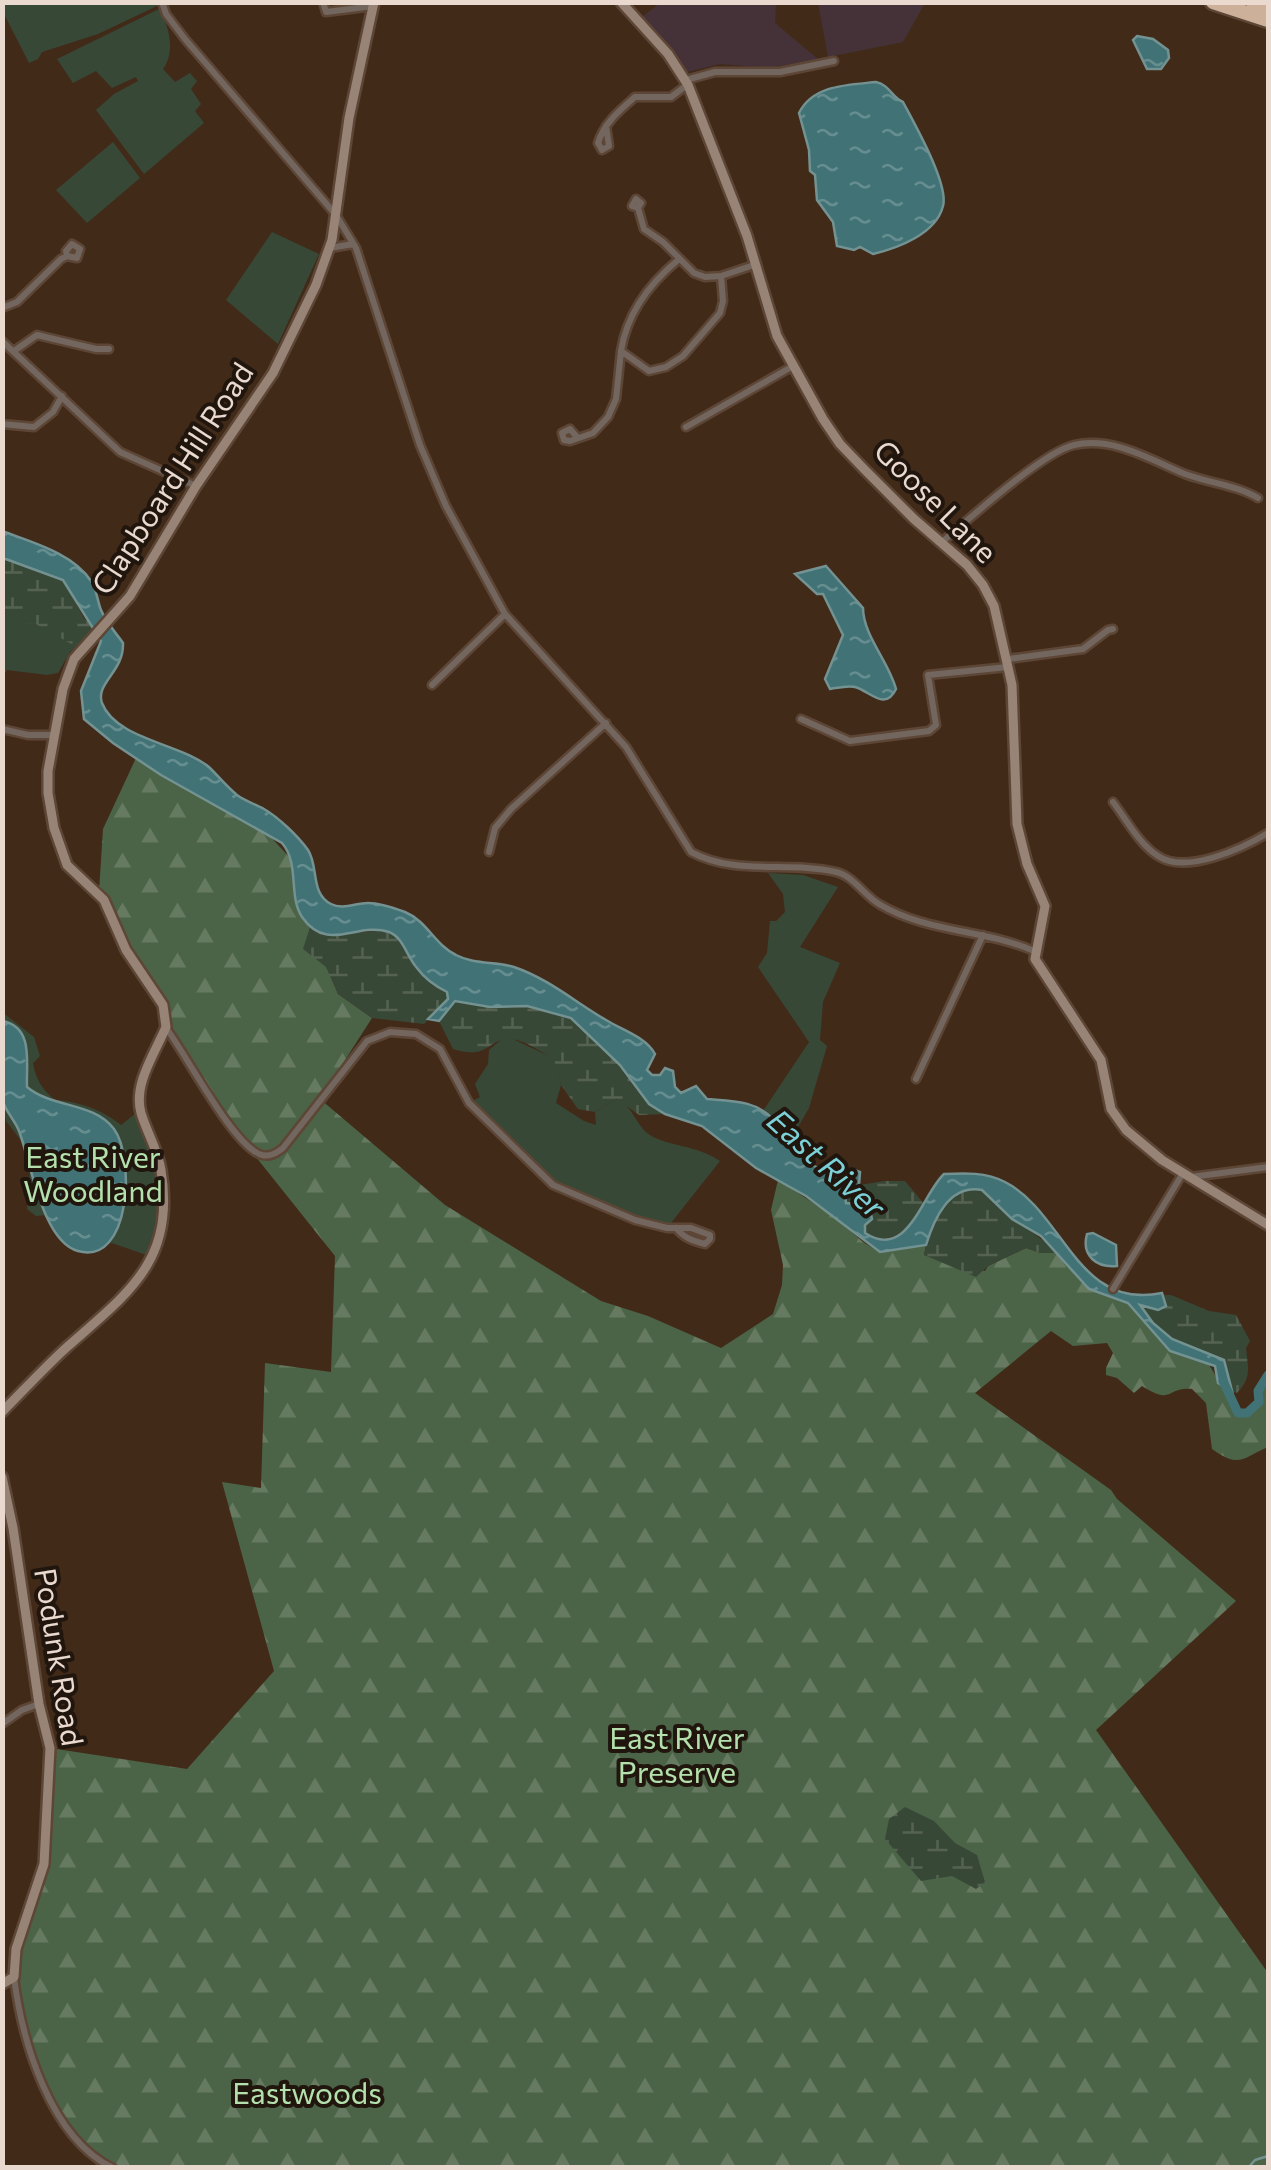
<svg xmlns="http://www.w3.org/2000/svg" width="1271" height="2170" viewBox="0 0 1271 2170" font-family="Commissioner,sans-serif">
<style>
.industrial{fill:#453238}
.green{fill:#384836}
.forest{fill:url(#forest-firs)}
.wetland{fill:url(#wetland-marsh)}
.water{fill:url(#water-ripples);stroke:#739291;stroke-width:2.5}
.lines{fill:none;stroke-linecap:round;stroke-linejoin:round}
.stream{stroke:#739291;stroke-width:2.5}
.river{stroke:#417376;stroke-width:9}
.street-casing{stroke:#5d4636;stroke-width:11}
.secondary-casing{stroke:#5d4636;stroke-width:14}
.highway-casing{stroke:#5d4636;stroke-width:19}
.street{stroke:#72665e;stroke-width:6}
.secondary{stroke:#978476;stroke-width:9}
.highway{stroke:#cdb09a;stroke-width:14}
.labels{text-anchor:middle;stroke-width:8;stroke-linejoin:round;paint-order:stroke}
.street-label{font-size:30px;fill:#e9d9cf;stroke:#20160e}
.park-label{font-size:30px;fill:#b4e0ad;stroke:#20160e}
.water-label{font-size:32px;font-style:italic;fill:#7cd1d8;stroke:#20160e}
</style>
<defs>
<pattern id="forest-firs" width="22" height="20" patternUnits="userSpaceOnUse" patternTransform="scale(2.5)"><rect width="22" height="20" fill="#4b6447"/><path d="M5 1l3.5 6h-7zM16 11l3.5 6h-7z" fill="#657a60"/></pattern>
<pattern id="wetland-marsh" width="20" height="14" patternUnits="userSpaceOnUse" patternTransform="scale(2.5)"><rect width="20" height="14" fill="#384836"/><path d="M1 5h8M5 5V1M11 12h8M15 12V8" fill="none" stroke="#556252"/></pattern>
<pattern id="water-ripples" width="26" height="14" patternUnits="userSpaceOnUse" patternTransform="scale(2.5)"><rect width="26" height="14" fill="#417376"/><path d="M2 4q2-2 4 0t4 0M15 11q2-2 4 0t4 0" fill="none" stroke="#668d8f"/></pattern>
</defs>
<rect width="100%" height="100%" fill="#422a19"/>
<path class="industrial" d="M660,3H776L775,23L818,59L769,68L720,64L687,72L642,17Z
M818,3V2L925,3L903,42L828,57Z"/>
<path class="green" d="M3,2H158L159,5L98,34L42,52L38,59L29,63L3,12Z
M159,9C169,26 176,51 163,69L175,82L190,73L197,81L191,89L201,104L195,111L204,123L144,174L96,110L114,94L138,81L136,77L112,88L96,71L73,83L57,59Z
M113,142L140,178L87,223L56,190Z
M272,232L319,254L278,344L226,300Z
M3,558L95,629L70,652L58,673L47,675L7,670L3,676Z
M768,873L803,875L838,887L800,947L840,963L823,1002L820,1040L827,1046L809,1108L794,1134L761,1114L809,1042L758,967L767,953L770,921H776L785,912L783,894Z
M2,1012L34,1037L40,1056L33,1063C36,1080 42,1089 55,1100C78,1101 103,1110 121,1125L140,1110L157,1164L162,1204L152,1257L66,1227L47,1215L36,1216L27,1209L30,1171L22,1142L6,1121L3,1103Z
M502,1039H513L555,1059L561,1085L556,1103L584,1121L596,1125L595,1112L617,1099C633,1106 636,1126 650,1135C666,1146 697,1145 720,1161L667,1228L653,1225L553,1185L469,1103L480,1097L475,1084L488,1064L489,1050Z"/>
<path class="forest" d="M136,758L267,833L291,859L299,913L310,927L338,994L372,1018L320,1099L445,1205L601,1301L648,1316L721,1348L773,1314L782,1285L783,1265L771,1210L778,1180L836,1218L863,1242L879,1252L926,1245L924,1255L985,1271L988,1266L1026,1248L1041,1253H1057L1089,1289L1128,1303L1170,1351L1208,1363L1238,1413L1254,1409C1262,1397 1256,1385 1268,1375V1447C1242,1458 1240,1469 1212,1449L1206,1403L1192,1389C1165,1387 1174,1406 1142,1386L1134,1393L1117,1378L1106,1375V1368L1113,1353L1107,1343L1073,1346L1051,1331L975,1393L1111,1490L1117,1499L1236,1601L1096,1730L1268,1973V2167H111L94,2158L61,2121L27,2043L17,1980L24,1924L44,1864L50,1748L187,1769L274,1671L222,1482L261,1488L265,1363L331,1372L335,1256L213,1103L166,1027L165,1016L126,950L99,892L103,829Z"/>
<path class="wetland" d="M2,558L63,580L84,618L95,629L75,646L34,623L3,627Z
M310,927L326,936L383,930L396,935L415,967L428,981L447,992L448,999L424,1024L372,1018L338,994L326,967L303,949Z
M455,1000L490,1007L518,1005L573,1019L620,1065L648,1104L665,1114L639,1115L617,1099L595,1112L578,1109L561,1085L554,1059C541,1052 522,1038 508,1039C487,1040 488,1060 453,1049L439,1021Z
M885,1181H905L925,1205C911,1226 892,1249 865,1233L864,1205L846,1203L845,1195L859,1185Z
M972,1188C989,1191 998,1207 1011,1217C1027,1230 1043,1238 1057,1253H1041L1026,1248L988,1266L976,1277L924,1255C931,1228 940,1195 972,1188Z
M1164,1295H1171L1209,1311L1236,1315L1250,1341L1246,1348C1248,1368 1252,1377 1237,1393L1232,1391C1224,1355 1202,1355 1174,1340C1159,1333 1149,1318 1139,1305L1159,1309L1166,1306Z
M905,1807L934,1821L955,1843L977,1855L985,1882L976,1889L952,1876L921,1881L885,1839L889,1819Z"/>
<path class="water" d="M1137,36L1153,39L1168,50L1169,58L1161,69H1147L1133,40Z
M876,82C890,85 892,98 903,102C914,123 949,184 943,206C936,234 898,248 873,254L860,247L854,250L837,246L833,222L817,200L815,175L810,171L809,150L799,113C813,85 847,85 876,82Z
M2,531C31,542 73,553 91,581C97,590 97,600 101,610C106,622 116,633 123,643C124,672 95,683 102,703C116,740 184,744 210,768C219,777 227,787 237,795C245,801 255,804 264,809C278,817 298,836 308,850C319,867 310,893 331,904C343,910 355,903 368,903C379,903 394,908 405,912C427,921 435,945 456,955C475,965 495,961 514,967C549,979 575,1002 606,1020C622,1030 646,1037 655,1054L647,1070L652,1075H660L665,1068L673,1071L675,1087L681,1093L696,1086L707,1099C731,1101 755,1100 773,1119C781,1129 787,1140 797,1150C802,1155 807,1162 814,1166C827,1173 845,1166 860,1172L859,1185L845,1195L846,1203L864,1205L870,1210L872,1219L865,1225V1233C908,1261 922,1194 944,1174C965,1173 986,1172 1005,1182C1064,1212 1077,1311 1162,1293L1166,1306L1158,1310L1140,1305L1153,1323L1172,1339L1224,1360L1232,1391L1218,1383L1215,1366L1170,1351L1128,1303L1089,1289L1041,1236L1012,1219L982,1190C949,1184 934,1219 926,1245L880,1252L806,1196L756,1168L702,1126L665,1114L649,1104L620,1065L571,1018L527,1006L490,1007L455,1001L439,1021L428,1019L448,999L447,992C435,986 425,979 417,968C407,957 403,937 389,932C357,921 328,954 302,917C288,896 300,864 282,843L161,775L113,743L84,719L81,691L101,641L63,580L3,558Z
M826,566L863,608C863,635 889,662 896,689C885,712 870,691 855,687C848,685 837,688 830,689L825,679L843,635L823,594H817L795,574Z
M3,1021C34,1028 26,1062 27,1087C52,1108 94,1102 114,1129C135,1157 131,1266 78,1251C42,1241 31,1162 19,1131C15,1120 4,1110 2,1098C0,1073 2,1046 3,1021Z
M1093,1233L1116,1245L1117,1266C1097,1268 1081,1256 1087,1234Z"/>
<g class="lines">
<path class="stream" d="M1248,2168L1255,2160L1268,2156"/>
<path class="river" d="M1223,1381L1238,1413H1247L1259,1402L1258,1391L1268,1375"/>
<g class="street-casing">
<path id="street" d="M162,2L166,14L185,39L336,215L356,248L420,445L446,506L505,614L626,747L691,852C735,876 789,861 836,872C852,875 865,896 879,904C927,933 984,929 1034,951
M323,2L326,12L373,6
M686,80L715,72H780L834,61
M606,126L609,146L602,150L598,143C604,123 620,110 635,97H671L687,85
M638,208L632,206L636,199L641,203L638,208L644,229L663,242L694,273L705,277L721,276L754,265
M330,248L353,244
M678,260C649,284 627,313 621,351L649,371L666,367L683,356L720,313L723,301L721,276
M2,308L17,302L61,259L67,256L77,258L80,249L72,244L66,251L67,256
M2,341L120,452L196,486
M14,351L37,335L96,349H109
M2,424L34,427L53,412L62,396
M686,427L793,366
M576,436L570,429L562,433L564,440L570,441L593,433L608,417L616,399L621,351
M942,542C969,519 1043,452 1074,445C1113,436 1151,460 1185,474C1209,483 1236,485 1258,498
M1008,659L1083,649L1108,630L1113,629
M432,685L505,614
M801,719L850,741L929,731L936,725L928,675L1008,667
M2,729L28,735H55
M1113,802C1126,819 1139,844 1158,856C1186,875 1243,848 1268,833
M489,852L495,828L511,809L606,723
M166,1028C185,1052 234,1148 262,1155C271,1157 276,1153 283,1148L367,1041L390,1032L416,1034L440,1049L469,1103L553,1185L635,1220L667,1228H691L710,1235V1239L705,1244C693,1241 684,1238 676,1228
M916,1079L983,935
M1191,1177L1268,1167
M1113,1289L1183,1173
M2,1724L22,1710L39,1704
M14,1977C22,2041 50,2138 113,2168"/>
</g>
<g class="secondary-casing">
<path id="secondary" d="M621,2L668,54L688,85L747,236L777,336L823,419L840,444L865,470L914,519L967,565L983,585L994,606L1012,685L1017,824L1027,864L1045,906L1035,959L1101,1060L1111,1109L1126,1130L1162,1160L1268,1225
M2,1412C23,1391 45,1367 67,1347C128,1293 176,1261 161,1170C158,1150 147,1133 141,1113C133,1084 155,1053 166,1027L163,1005L126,950L104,900L67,865L54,828L48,793V771L63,689L74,659L130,596L196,486L273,373L316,285L332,240L349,118L374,2
M2,1477L13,1528L39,1704L50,1748L44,1864L16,1949L14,1977L2,1984"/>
</g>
<g class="highway-casing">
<path id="highway" d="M1213,2L1268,20
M1253,2L1268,7"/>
</g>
<use href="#street" class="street"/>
<use href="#secondary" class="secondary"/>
<use href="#highway" class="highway"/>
</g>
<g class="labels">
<g class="street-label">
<text transform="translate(173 479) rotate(-57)" y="10">Clapboard Hill Road</text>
<text transform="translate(935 502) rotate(45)" y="10">Goose Lane</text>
<text transform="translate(58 1657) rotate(81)" y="10">Podunk Road</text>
</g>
<g class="park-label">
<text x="93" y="1168">East River<tspan x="93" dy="34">Woodland</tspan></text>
<text x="677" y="1749">East River<tspan x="677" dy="34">Preserve</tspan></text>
<text x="307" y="2104">Eastwoods</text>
</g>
<g class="water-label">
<text transform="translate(826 1164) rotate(42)" y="11">East River</text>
</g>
</g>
<rect width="1271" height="2170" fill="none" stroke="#e9d9cf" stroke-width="10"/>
</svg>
